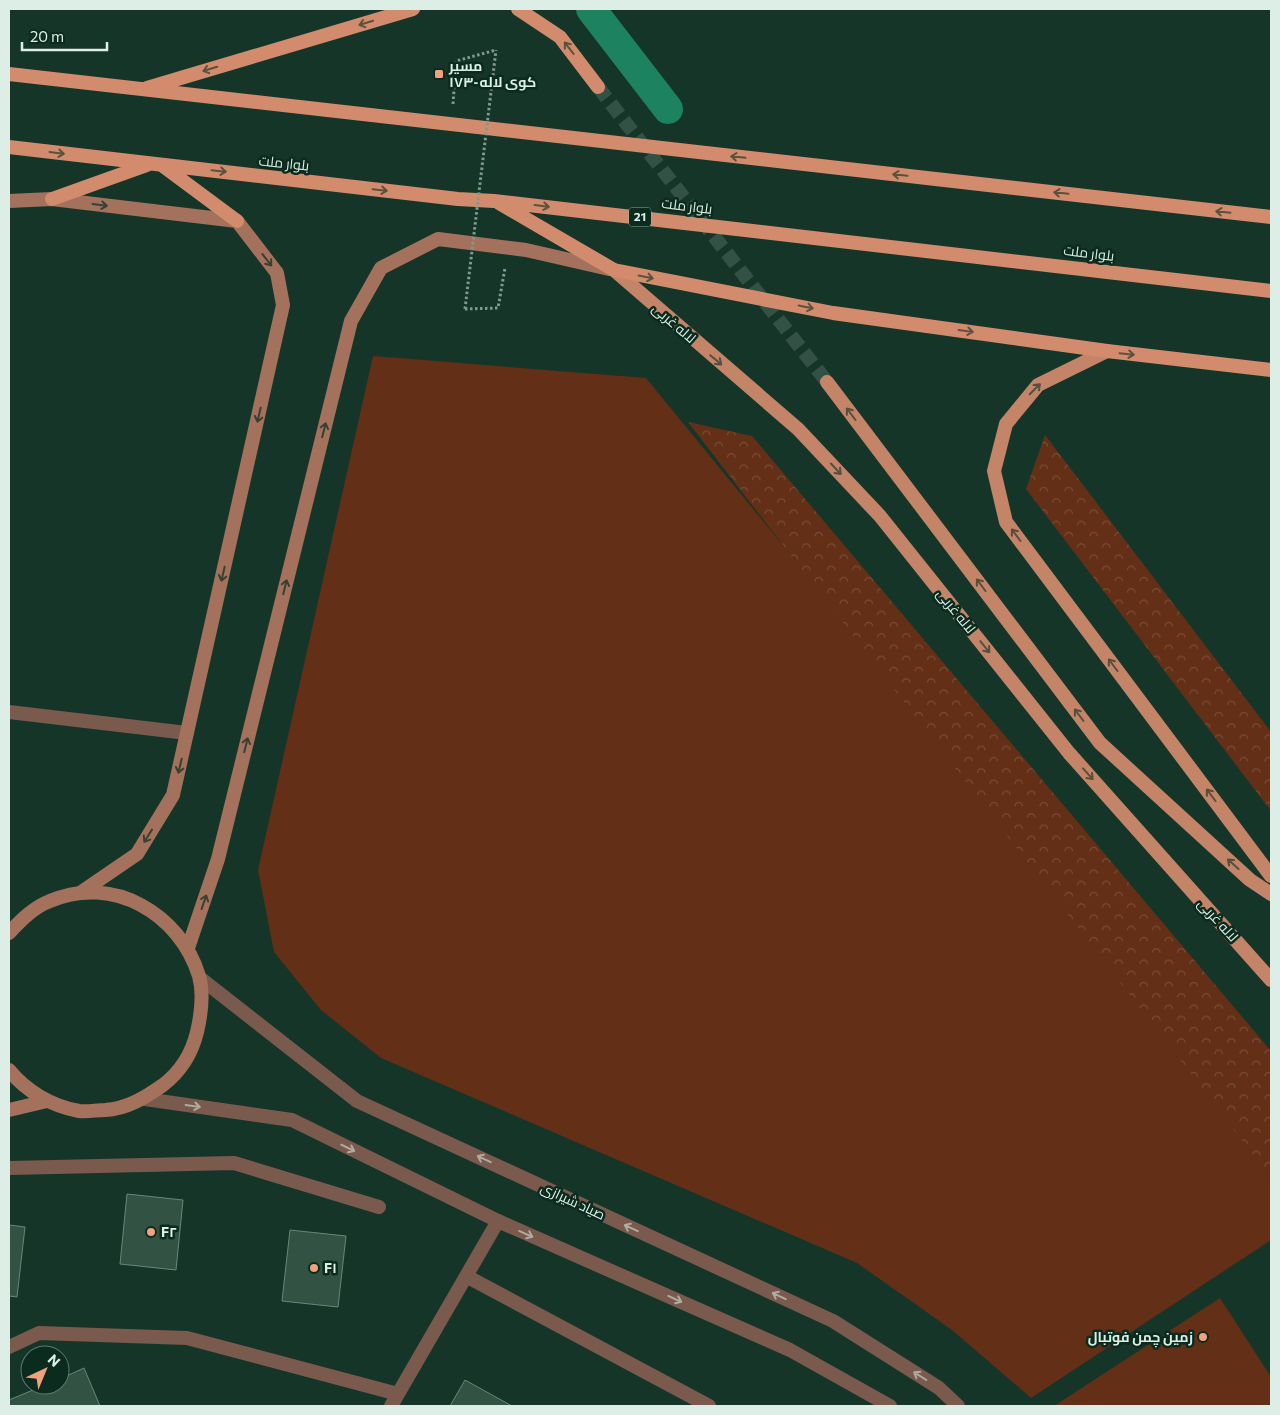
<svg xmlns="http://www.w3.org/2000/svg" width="1280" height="1415" viewBox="0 0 1280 1415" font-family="Commissioner,Cairo,sans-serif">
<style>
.grass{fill:#632f16}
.park{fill:url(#park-crowns)}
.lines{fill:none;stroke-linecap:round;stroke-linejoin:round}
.canal{stroke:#1d8260;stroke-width:30}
.building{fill:#325244;stroke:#678879}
.primary-tunnel{stroke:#345145;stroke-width:14;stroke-dasharray:14 7;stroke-linecap:butt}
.path{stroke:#829990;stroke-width:3;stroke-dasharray:2.5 2.5;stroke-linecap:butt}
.minor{stroke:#7a5a4d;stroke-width:14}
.tertiary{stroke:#7a5a4d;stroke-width:14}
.secondary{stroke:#a4725c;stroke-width:14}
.primary{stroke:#c48468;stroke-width:14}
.trunk{stroke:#d28c6d;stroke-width:14}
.path-bridge{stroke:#829990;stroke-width:3;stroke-dasharray:2.5 2.5;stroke-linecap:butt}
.oneway{stroke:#5b523e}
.oneway2{stroke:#394031}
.oneway3{stroke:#554f3c}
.oneway4{stroke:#b0aba1}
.poi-dot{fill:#f1a17d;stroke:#0b2b1f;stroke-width:2}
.labels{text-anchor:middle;stroke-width:5;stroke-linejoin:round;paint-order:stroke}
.shield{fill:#0b2b1f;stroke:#9eb4aa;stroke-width:1}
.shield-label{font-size:12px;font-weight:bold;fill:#ddeee6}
.poi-label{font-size:14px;font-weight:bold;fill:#ddeee6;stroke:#0b2b1f;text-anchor:start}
.street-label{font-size:14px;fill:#ddeee6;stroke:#0b2b1f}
</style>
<defs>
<pattern id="park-crowns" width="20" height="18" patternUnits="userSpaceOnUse" patternTransform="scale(1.25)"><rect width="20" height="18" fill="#632f16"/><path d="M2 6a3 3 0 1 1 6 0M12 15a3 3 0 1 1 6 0" fill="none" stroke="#794d38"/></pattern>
</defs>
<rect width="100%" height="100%" fill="#163529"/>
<path class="grass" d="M373,356L646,378L979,785L1271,1178V1240L1031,1398L952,1330L857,1263L381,1058L321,1010L274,952L258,870Z
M1220,1298L1271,1377V1406H1054Z"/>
<path class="park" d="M688,422L752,436L1271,1051V1178Z
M1045,435L1271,732V811L1026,489Z"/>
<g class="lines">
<path class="canal" d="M591,9L668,109"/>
</g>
<path class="building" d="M127,1194L183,1200L176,1270L120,1264Z
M9,1225L25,1227L17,1297L9,1296Z
M290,1230L346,1236L338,1307L282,1301Z
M84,1368L100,1406H9V1400L45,1385H60V1379Z
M465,1380L512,1406H450Z"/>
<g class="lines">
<path class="primary-tunnel" d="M598,87L827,382"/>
<path class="path" d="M453,104L456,61L496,50
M465,309L498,308L505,268"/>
<path class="minor" d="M9,712L187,733
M9,1168L234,1163L379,1207
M466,1276L709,1406
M9,1347L39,1333L187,1338L398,1394
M391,1406L498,1221"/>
<path class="tertiary" d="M200,978L357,1101L833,1321L939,1388L958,1406
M145,1099L292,1120L498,1221L790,1350L890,1406"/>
<path class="secondary" d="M9,201L52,199L237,221L277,273L283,305L173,795L137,854L80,893
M9,933C21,920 34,907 50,901C113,874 180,914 199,976C204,994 201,1015 197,1032C192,1053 180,1072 163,1085C146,1097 127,1109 105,1110C97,1110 87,1112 79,1111C51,1106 26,1091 9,1070
M188,948L218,859L351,321L381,268L438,239L526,250L609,269
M9,1110L47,1101"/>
<path class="primary" d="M614,270L798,429L880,516L1069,753L1271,980
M1107,351L1038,385L1006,424L994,471L1006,522L1271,876
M827,382L1100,743L1250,880L1271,894"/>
<path class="trunk" d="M518,9L560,37L598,87
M9,74L1271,217
M147,88L413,9
M9,147L458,199L494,201L1271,291
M163,166L237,221
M52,199L147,165
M499,203L614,270L833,313L1107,351L1271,370"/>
<path class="path-bridge" d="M465,309L496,50"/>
</g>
<defs><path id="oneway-shaft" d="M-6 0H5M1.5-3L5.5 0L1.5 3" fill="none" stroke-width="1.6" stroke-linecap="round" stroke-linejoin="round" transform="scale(1.25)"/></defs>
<g class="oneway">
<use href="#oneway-shaft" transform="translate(366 23) rotate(163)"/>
<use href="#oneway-shaft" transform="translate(569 48) rotate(-128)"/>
<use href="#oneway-shaft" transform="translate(210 69) rotate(163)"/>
<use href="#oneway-shaft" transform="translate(57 153) rotate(7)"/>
<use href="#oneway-shaft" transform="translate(738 157) rotate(-174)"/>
<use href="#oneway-shaft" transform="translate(219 171) rotate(6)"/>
<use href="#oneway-shaft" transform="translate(900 175) rotate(-174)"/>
<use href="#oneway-shaft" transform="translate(380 190) rotate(6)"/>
<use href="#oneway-shaft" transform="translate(1061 193) rotate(-174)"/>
<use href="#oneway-shaft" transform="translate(542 206) rotate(7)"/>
<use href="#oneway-shaft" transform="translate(1223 212) rotate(-174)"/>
<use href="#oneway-shaft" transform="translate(646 277) rotate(11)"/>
<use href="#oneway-shaft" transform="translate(806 307) rotate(11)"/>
<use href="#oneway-shaft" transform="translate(966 331) rotate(8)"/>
<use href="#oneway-shaft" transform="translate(1127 354) rotate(6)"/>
</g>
<g class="oneway2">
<use href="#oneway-shaft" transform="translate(100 205) rotate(7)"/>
<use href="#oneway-shaft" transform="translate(267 260) rotate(52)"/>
<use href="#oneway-shaft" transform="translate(259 415) rotate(103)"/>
<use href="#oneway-shaft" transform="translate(324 430) rotate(-76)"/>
<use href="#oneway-shaft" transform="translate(223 574) rotate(103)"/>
<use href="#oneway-shaft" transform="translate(285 587) rotate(-76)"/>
<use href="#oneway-shaft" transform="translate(246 745) rotate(-76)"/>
<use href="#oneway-shaft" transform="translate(180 766) rotate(103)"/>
<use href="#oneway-shaft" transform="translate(148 836) rotate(122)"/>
<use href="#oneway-shaft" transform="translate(204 902) rotate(-71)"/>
</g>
<g class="oneway3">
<use href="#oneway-shaft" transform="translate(716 360) rotate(40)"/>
<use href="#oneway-shaft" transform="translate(1035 389) rotate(-45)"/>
<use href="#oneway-shaft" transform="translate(851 414) rotate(-127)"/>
<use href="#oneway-shaft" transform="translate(836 469) rotate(47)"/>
<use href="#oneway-shaft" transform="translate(1016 535) rotate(-127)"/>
<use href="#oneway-shaft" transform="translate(981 585) rotate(-127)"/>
<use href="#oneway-shaft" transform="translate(985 647) rotate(51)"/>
<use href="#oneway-shaft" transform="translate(1113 665) rotate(-127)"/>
<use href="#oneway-shaft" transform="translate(1079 715) rotate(-127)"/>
<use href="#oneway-shaft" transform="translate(1088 774) rotate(48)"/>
<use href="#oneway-shaft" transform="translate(1211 795) rotate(-127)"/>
<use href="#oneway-shaft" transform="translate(1233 864) rotate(-138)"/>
</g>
<g class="oneway4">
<use href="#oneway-shaft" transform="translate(193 1106) rotate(8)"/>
<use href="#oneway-shaft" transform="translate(348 1148) rotate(26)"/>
<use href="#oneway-shaft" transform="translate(484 1159) rotate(-155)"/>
<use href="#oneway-shaft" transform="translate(631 1228) rotate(-155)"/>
<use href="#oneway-shaft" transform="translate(526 1234) rotate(24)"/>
<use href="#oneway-shaft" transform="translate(779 1296) rotate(-155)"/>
<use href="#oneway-shaft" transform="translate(675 1299) rotate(24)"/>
<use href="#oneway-shaft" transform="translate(920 1376) rotate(-148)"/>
</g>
<g class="poi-dot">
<rect x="434" y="69" width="10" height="10" rx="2.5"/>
<circle cx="151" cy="1232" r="5"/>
<circle cx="314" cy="1268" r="5"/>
<circle cx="1203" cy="1337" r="5"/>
</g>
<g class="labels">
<rect class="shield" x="629" y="207.5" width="22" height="19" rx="4"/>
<g class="shield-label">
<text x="640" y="221">21</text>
</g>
<g class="poi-label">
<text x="449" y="71">مسیر<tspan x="449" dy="16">۱۷۳-کوی لاله</tspan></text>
<text x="161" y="1237">F۲</text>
<text x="324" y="1273">F۱</text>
<text x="1193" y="1342" text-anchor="end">زمین چمن فوتبال</text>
</g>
<g class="street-label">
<text transform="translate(284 163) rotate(6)" y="5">بلوار ملت</text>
<text transform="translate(687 206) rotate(7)" y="5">بلوار ملت</text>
<text transform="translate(1089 253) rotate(7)" y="5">بلوار ملت</text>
<text transform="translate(674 323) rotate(41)" y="5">لاله غربی</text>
<text transform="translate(956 611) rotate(51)" y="5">لاله غربی</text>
<text transform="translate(1218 920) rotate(48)" y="5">لاله غربی</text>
<text transform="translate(573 1201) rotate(25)" y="5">صیاد شیرازی</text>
</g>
</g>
<rect width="1280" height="1415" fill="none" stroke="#ddeee6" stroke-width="20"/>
<g transform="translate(45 1370) rotate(44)"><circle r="24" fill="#0b2b1f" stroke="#5f796f"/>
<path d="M0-4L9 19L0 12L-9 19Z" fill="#f1a17d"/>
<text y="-8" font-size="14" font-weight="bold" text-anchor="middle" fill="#ddeee6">N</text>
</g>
<path d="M22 42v8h85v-8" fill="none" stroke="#ddeee6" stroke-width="2.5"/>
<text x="30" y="42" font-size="15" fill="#ddeee6" stroke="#0b2b1f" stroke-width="4" paint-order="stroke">20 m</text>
</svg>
